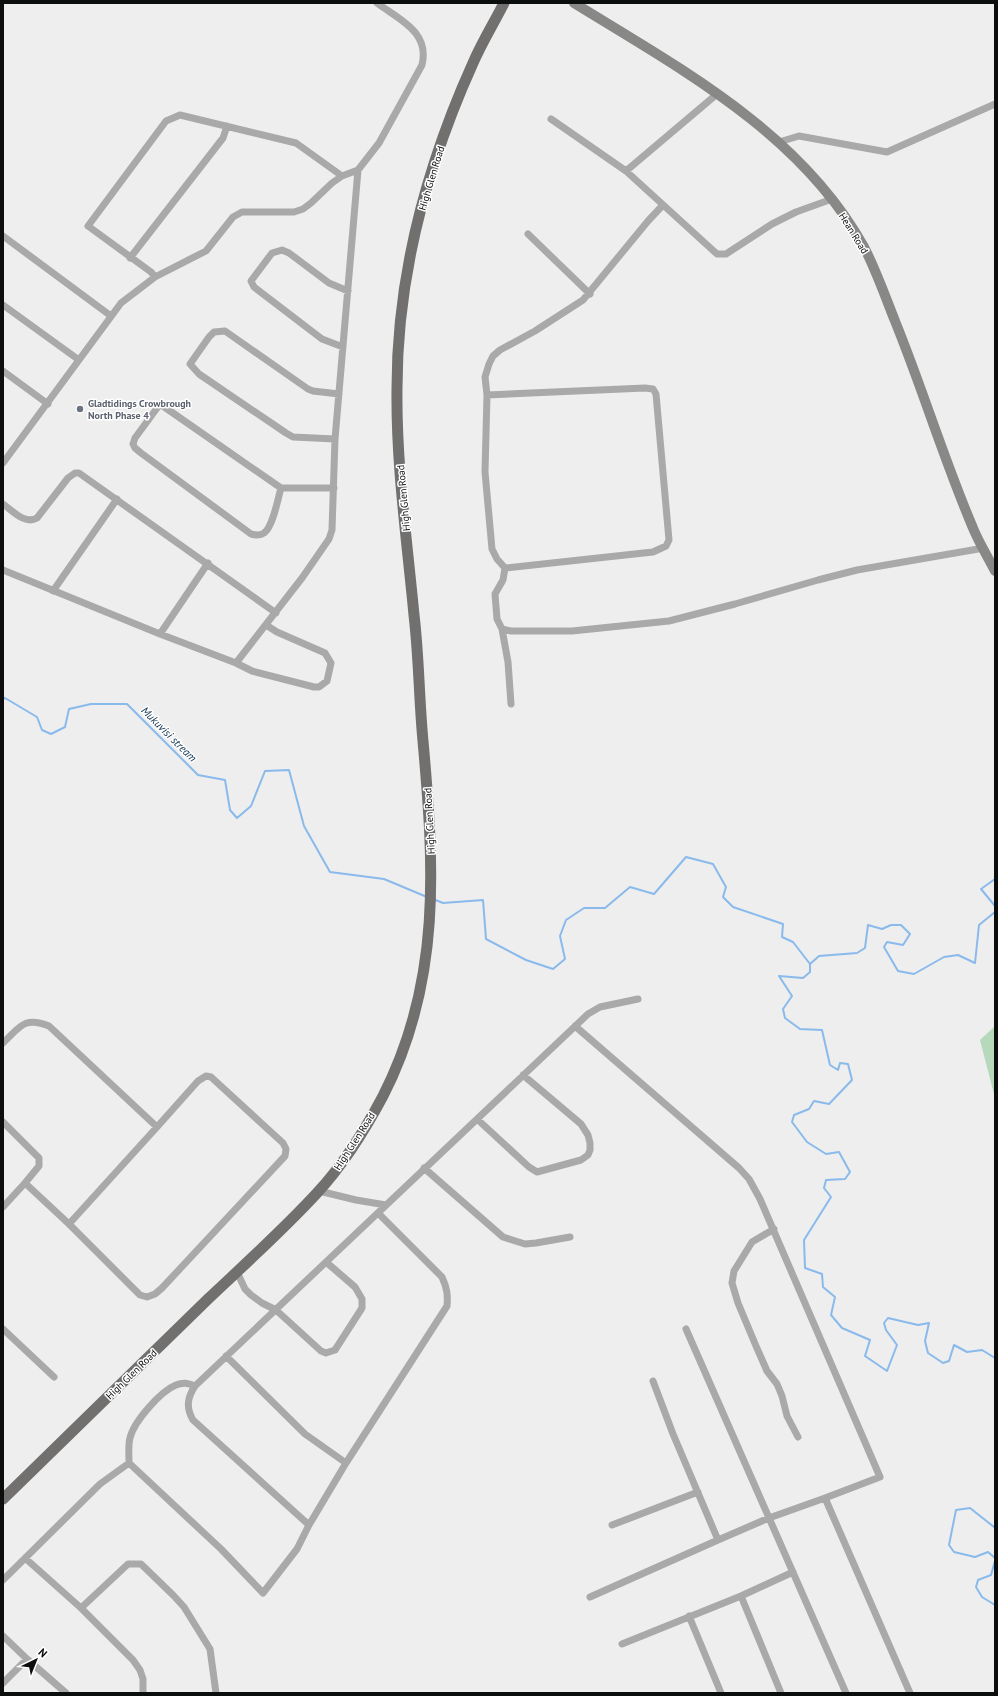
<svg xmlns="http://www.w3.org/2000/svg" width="998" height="1696" viewBox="0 0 998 1696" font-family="'PT Sans',sans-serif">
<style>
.green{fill:#b6d8bb}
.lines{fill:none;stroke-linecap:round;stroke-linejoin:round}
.stream{stroke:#89baeb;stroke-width:2}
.street{stroke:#a9a9a9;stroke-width:7}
.secondary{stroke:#888887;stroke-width:10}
.primary{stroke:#71706f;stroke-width:11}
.worship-dot{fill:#6b7280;stroke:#fff;stroke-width:1.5}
.labels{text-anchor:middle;stroke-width:3;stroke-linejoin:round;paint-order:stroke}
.street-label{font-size:10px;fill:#0c0d0d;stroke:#fff}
.worship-label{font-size:10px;font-weight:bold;fill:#5b616d;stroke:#fff;text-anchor:start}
.water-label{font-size:11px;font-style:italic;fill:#0a2f4f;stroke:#fff}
</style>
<rect width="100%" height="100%" fill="#eeeeef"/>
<path class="green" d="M995,1026V1098L980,1040Z"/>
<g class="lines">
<path class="stream" d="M3,699L5,698L37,717L42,730L51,734L65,727L69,709L91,704H127L198,775L225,780L230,810L237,818L251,806L265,771L289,770L304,826L330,872L384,879L427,897
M995,879L981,889L995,906
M433,899L443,903L483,900L486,939L526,960L553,969L565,959L560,936L566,920L584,908H605L630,887L654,894L686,857L713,864L726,887L723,897L733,907L783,924L782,937L793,942L810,964V972L803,978L779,976L792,996L783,1009L785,1018L800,1029L822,1030L830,1065L838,1070L840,1063L848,1064L852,1080L829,1104L814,1101L809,1109L794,1115L792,1122L807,1142L826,1154L839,1152L850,1172L845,1179L826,1180L824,1188L831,1197L804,1240L805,1268L822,1274L823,1287L835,1297L831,1315L842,1328L870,1340L865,1356L887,1371L897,1345L886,1330L884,1323L888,1318L918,1325L929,1323L925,1341L928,1353L943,1363L949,1361L954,1345L967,1352L982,1350L995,1358
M810,964L819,956L857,953L865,948L868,925L882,929L891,925H901L910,934L903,945L887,942L884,947L898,971L914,974L944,957L958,955L975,963L979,925L995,912
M995,1525L994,1527L970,1508L956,1510L949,1545L954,1552L975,1557L988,1552L995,1558
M995,1561L991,1575L978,1580L976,1587L982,1597L995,1605"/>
<path class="street" d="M551,119L626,171L717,254H726L772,224L796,212L832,199
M779,142L799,136L887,152L995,104
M626,171L717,94
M663,205L648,221L583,300L535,331L500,350L493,356L489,364L485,377L487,395L485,472L492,549L497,559L505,568L503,580L495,594L497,619L502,629L511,631H572L669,621L735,604L818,580L857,570L984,548
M528,234L590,294
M3,236L111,316
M130,258L223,138L227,126
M155,277L151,272L88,226L166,121L180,115L296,143L342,176
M3,305L79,360
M343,347L322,339L254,287L251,281L272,253L282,250L289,253L329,283L348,291
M3,371L48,404
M487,395L645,388L653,389L656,394L669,540L666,546L653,552L505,568
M335,439L293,437L286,433L199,374L190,364L209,337L214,332L225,331L308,389L313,391L339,394
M3,463L121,303L155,277L206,251L233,217L242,212H294L303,209L311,203L332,183L342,176L358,170
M281,488C278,498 273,527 264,533C260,536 255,535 251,534L141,453L135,448L133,444L135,438L160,404L281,488H334
M3,504C13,511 25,525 37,518L68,478L75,473H79L276,613
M3,570L160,634L236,663L302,578L329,539L332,530L335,439L358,170L379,143L422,65C430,32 400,20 377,3
M53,591L117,499
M502,629L508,662L511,704
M160,634L208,563
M236,663L252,671L314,687H319L327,681L331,663L325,653L277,632L266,625
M575,1026L739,1168L749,1179L760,1199L880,1477L825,1498
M3,1043C20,1027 24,1016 49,1026L157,1127L198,1081L206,1076L211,1077L283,1143L286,1149L285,1156L162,1288L155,1294L147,1297L140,1295L69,1224L25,1183L39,1166V1158L3,1122
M477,1119L529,1167L537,1172L581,1160L588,1155L590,1150V1143L588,1135L581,1124L523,1075
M424,1168L503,1237L525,1244L536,1243L570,1237
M319,1191L356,1200L386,1205
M3,1207L25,1183
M69,1224L157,1127
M774,1229L752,1242L734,1271L732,1283L738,1303L756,1346L767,1371L777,1384L782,1396L787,1416L798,1437
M237,1272L245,1289L251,1295L262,1303L276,1310L321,1351L326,1353L335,1350L362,1308V1299L355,1287L326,1262
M3,1329L54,1377
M686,1329L846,1693
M226,1356L305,1434L346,1463
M653,1381L673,1434L718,1540L769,1518L825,1498L910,1693
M195,1386C188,1383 183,1382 176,1385C161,1391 134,1421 130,1438C128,1445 129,1455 129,1463L221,1549L263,1593L297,1549L309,1525L346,1463L447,1306C448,1295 447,1288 442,1277L378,1213
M309,1525L193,1420C186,1408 187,1398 195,1386L588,1014L600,1007L638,999
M612,1525L698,1492
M25,1558L81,1608L133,1660L140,1670L143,1679V1693
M3,1580L100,1484L129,1463
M741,1596L781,1693
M590,1597L718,1540
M81,1608L128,1564H141L173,1595L184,1607L210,1649L216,1693
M689,1616L721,1693
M3,1636L27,1659L66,1693
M622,1644L741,1596L793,1572
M3,1683L27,1659"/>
<path class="secondary" d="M574,3C681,69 801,133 864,247C876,270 885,296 895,321C923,390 944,460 973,528C979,543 988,557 995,571"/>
<path class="primary" d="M3,1499C71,1432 140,1366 208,1299C245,1264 283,1230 317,1193C343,1165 365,1130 383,1096C442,981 434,865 423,741C419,699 419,657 414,615C407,540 396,464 397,388C397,276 427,165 473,63C482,42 494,23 504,3"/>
</g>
<circle class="worship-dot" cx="80" cy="409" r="4"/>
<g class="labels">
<g class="street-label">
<text transform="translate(431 178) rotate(-73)" y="4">High Glen Road</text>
<text transform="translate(854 233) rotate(58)" y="4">Hean Road</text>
<text transform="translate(403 498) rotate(-95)" y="4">High Glen Road</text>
<text transform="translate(429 821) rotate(-93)" y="4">High Glen Road</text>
<text transform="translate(354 1141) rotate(-57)" y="4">High Glen Road</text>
<text transform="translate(131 1374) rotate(-44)" y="4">High Glen Road</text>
</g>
<g class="worship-label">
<text x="88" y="407">Gladtidings Crowbrough<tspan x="88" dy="12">North Phase 4</tspan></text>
</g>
<g class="water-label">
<text transform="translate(169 734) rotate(45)" y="4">Mukuvisi stream</text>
</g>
</g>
<rect width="998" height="1696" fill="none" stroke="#0c0d0d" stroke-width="8"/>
<g transform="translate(36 1660) rotate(43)" stroke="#ffffff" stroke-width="3" paint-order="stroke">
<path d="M0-3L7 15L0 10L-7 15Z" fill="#0c0d0d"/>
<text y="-6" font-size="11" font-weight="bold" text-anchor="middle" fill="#0c0d0d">N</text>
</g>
</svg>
